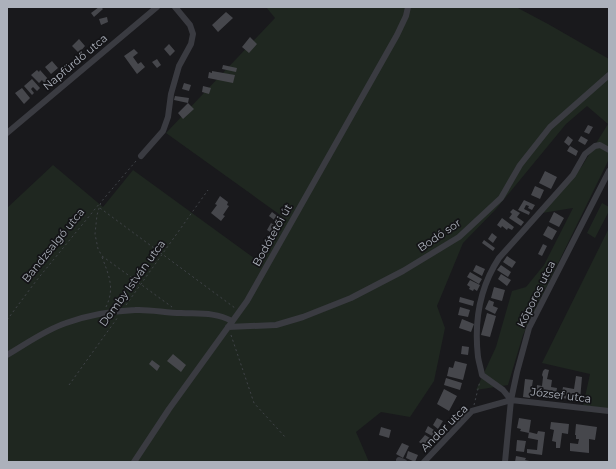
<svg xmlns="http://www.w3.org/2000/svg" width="616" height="469" viewBox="0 0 616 469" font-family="Montserrat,sans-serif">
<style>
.green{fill:#1f2720}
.building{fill:#46474c}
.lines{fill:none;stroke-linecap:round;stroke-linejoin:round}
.path{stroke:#404348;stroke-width:1;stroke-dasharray:2 3;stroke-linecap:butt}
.minor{stroke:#3a3b41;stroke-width:6}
.labels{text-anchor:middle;stroke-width:3.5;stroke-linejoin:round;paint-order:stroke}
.street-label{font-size:11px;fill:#acb1bb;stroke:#141417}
</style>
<rect width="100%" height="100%" fill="#19191c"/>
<path class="green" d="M266,7H516L548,24L609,59V159L523,335L508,385L476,390L496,347L512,291L526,287L544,265L573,208L542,213L582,166L608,124L587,106L566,124L496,209L463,243L437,306L445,328L434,381L410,417L381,412L356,432L369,462H7V208L53,165L103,207L133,170L258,261L283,217L166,133L275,18Z
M602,203L609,207V211L595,238L587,233Z
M609,228V414L582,411L590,374L542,363Z"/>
<path class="building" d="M99,7H101L103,9L94,17L91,13Z
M226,12L233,18L218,32L212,25Z
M107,17L108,22L101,25L99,19Z
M250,37L257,44L249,53L242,47Z
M79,39L85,46L79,53L72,46Z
M169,44L175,51L170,56L164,49Z
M134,49L138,53L133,57L138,64L141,62L145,67L137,74L124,56Z
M157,59L161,65L157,68L152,62Z
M52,61L58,68L51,74L45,67Z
M223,65L237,68L236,72L222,69Z
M37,70L39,72L40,70L48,79L44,83L42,80L39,83L31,75Z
M212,71L235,75L233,83L208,78L209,72L212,73Z
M32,79L40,88L37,91L33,87L31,89L34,93L32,95L24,86Z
M184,83L191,85L189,91L182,89Z
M203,86L211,88L209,94L202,92Z
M22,88L30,98L24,104L15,93Z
M175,96L189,98L188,103L174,100Z
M188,103L194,109L183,119L178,113Z
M588,125L593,127L589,134L584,132Z
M568,136L573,140L569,146L564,142Z
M581,136L588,140L585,145L578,141Z
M570,146L578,151L576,156L567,151Z
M545,171L557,177L551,189L539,183Z
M535,186L544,190L540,199L531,195Z
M220,196L228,202L227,205L229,206L223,215L225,216L221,221L211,213L217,205L215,204Z
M524,200L535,205L532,210L528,208L529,206L526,205L524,209L530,212L529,215L518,210Z
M513,209L520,213L517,217L524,222L521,226L509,218L512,214L510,212Z
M272,212L280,218L277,222L269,216Z
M554,212L564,218L559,227L549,222Z
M502,218L514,227L512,230L508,228L507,230L502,226L501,228L497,225Z
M271,223L279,228L275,235L267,230Z
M548,226L557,231L552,240L543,235Z
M492,233L497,237L493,243L488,239Z
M484,240L495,248L493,251L482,243Z
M543,244L547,246L542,256L538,254Z
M507,256L516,262L512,268L503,262Z
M476,265L485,269L482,276L473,271Z
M501,265L511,272L508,277L497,270Z
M470,272L482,279L479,284L467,277Z
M501,274L511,280L507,286L498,279Z
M470,280L480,285L477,291L474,289L473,291L469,289L470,287L467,285Z
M494,287L505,290L502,301L491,298Z
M460,297L474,301L473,306L459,302Z
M489,300L494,302L493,306L498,308L495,314L485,309Z
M460,307L470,310L468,317L458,315Z
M487,313L496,316L490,337L481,335Z
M462,319L474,324L471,332L459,328Z
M462,346L469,347L468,355L461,354Z
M173,354L186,365L181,372L167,361Z
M152,360L160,366L157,371L149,364Z
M455,361L467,364L463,380L447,376L449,367L453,368Z
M545,369L549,370L547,379L552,380L551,387L557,388L556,394L553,393L552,398L536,395L537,385L542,386L543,377L542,375L543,371Z
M576,376L582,377L580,400L561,398L563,387L574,389Z
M446,378L462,383L460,390L444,385Z
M525,379L533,380L530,398L523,397Z
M444,389L457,396L449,411L437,404Z
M437,418L443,421L438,429L433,425Z
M519,418L531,420L529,433L520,431L521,429L517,428Z
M551,422L569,424L568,434L562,433L560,448H556V442L552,441L554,430L550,429Z
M576,424L597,427L595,440L589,439V453L570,451V443L578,444L579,439H576V435H575Z
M428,426L437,432L434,437L425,432Z
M381,427L391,430L389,438L379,435Z
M538,431L545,432L542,455L527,453V449L537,450L538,440L528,438L529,432L537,434Z
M425,435L433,440L427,448L419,442Z
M517,440L526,441L524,452L516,451Z
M402,443L409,446L403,458L396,454Z
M408,451L418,455L415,462L406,458Z
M516,456L526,458L525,460L534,462H515Z"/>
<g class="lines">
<path class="path" d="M136,161L101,202L97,215L95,234L98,249L102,256L172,307
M100,208L235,308
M102,257C109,276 115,288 106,307
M126,305L208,190
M7,320L36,281L100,203
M231,335L254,403L286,438
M69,385L118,317
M474,405L480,381"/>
<path class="minor" d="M7,133L157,7
M141,156L163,131L168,117L171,94L179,66L191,44L193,34L190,25L175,7
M228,327L276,325L303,317L351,298L403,271L459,237L501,198L520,165L550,127L609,75
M7,355C26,344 45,330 66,323C88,315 112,311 135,310C150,309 166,313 181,313C199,314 215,312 232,321
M511,400L503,390L482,375C481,369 479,363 478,357C474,322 480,287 499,258L573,175L585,154L595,146L600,145L609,150
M399,460L404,462
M134,462L169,409L247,301L397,35L406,16L408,7
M424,462L472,411L511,400L609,411
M505,462L511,400L517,372L529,328L609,171"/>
</g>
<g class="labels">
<g class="street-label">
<text transform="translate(75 62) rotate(-40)" y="4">Napfürdő utca</text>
<text transform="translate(272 235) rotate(-61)" y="4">Bodótetői út</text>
<text transform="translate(439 235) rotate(-34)" y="4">Bodó sor</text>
<text transform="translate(53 245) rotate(-51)" y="4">Bandzsalgó utca</text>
<text transform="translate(132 283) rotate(-54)" y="4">Domby István utca</text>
<text transform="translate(536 294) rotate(-64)" y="4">Kőporos utca</text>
<text transform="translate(561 395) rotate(7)" y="4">József utca</text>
<text transform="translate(444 428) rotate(-45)" y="4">Andor utca</text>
</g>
</g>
<rect width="616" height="469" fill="none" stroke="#acb1bb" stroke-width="16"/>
</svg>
